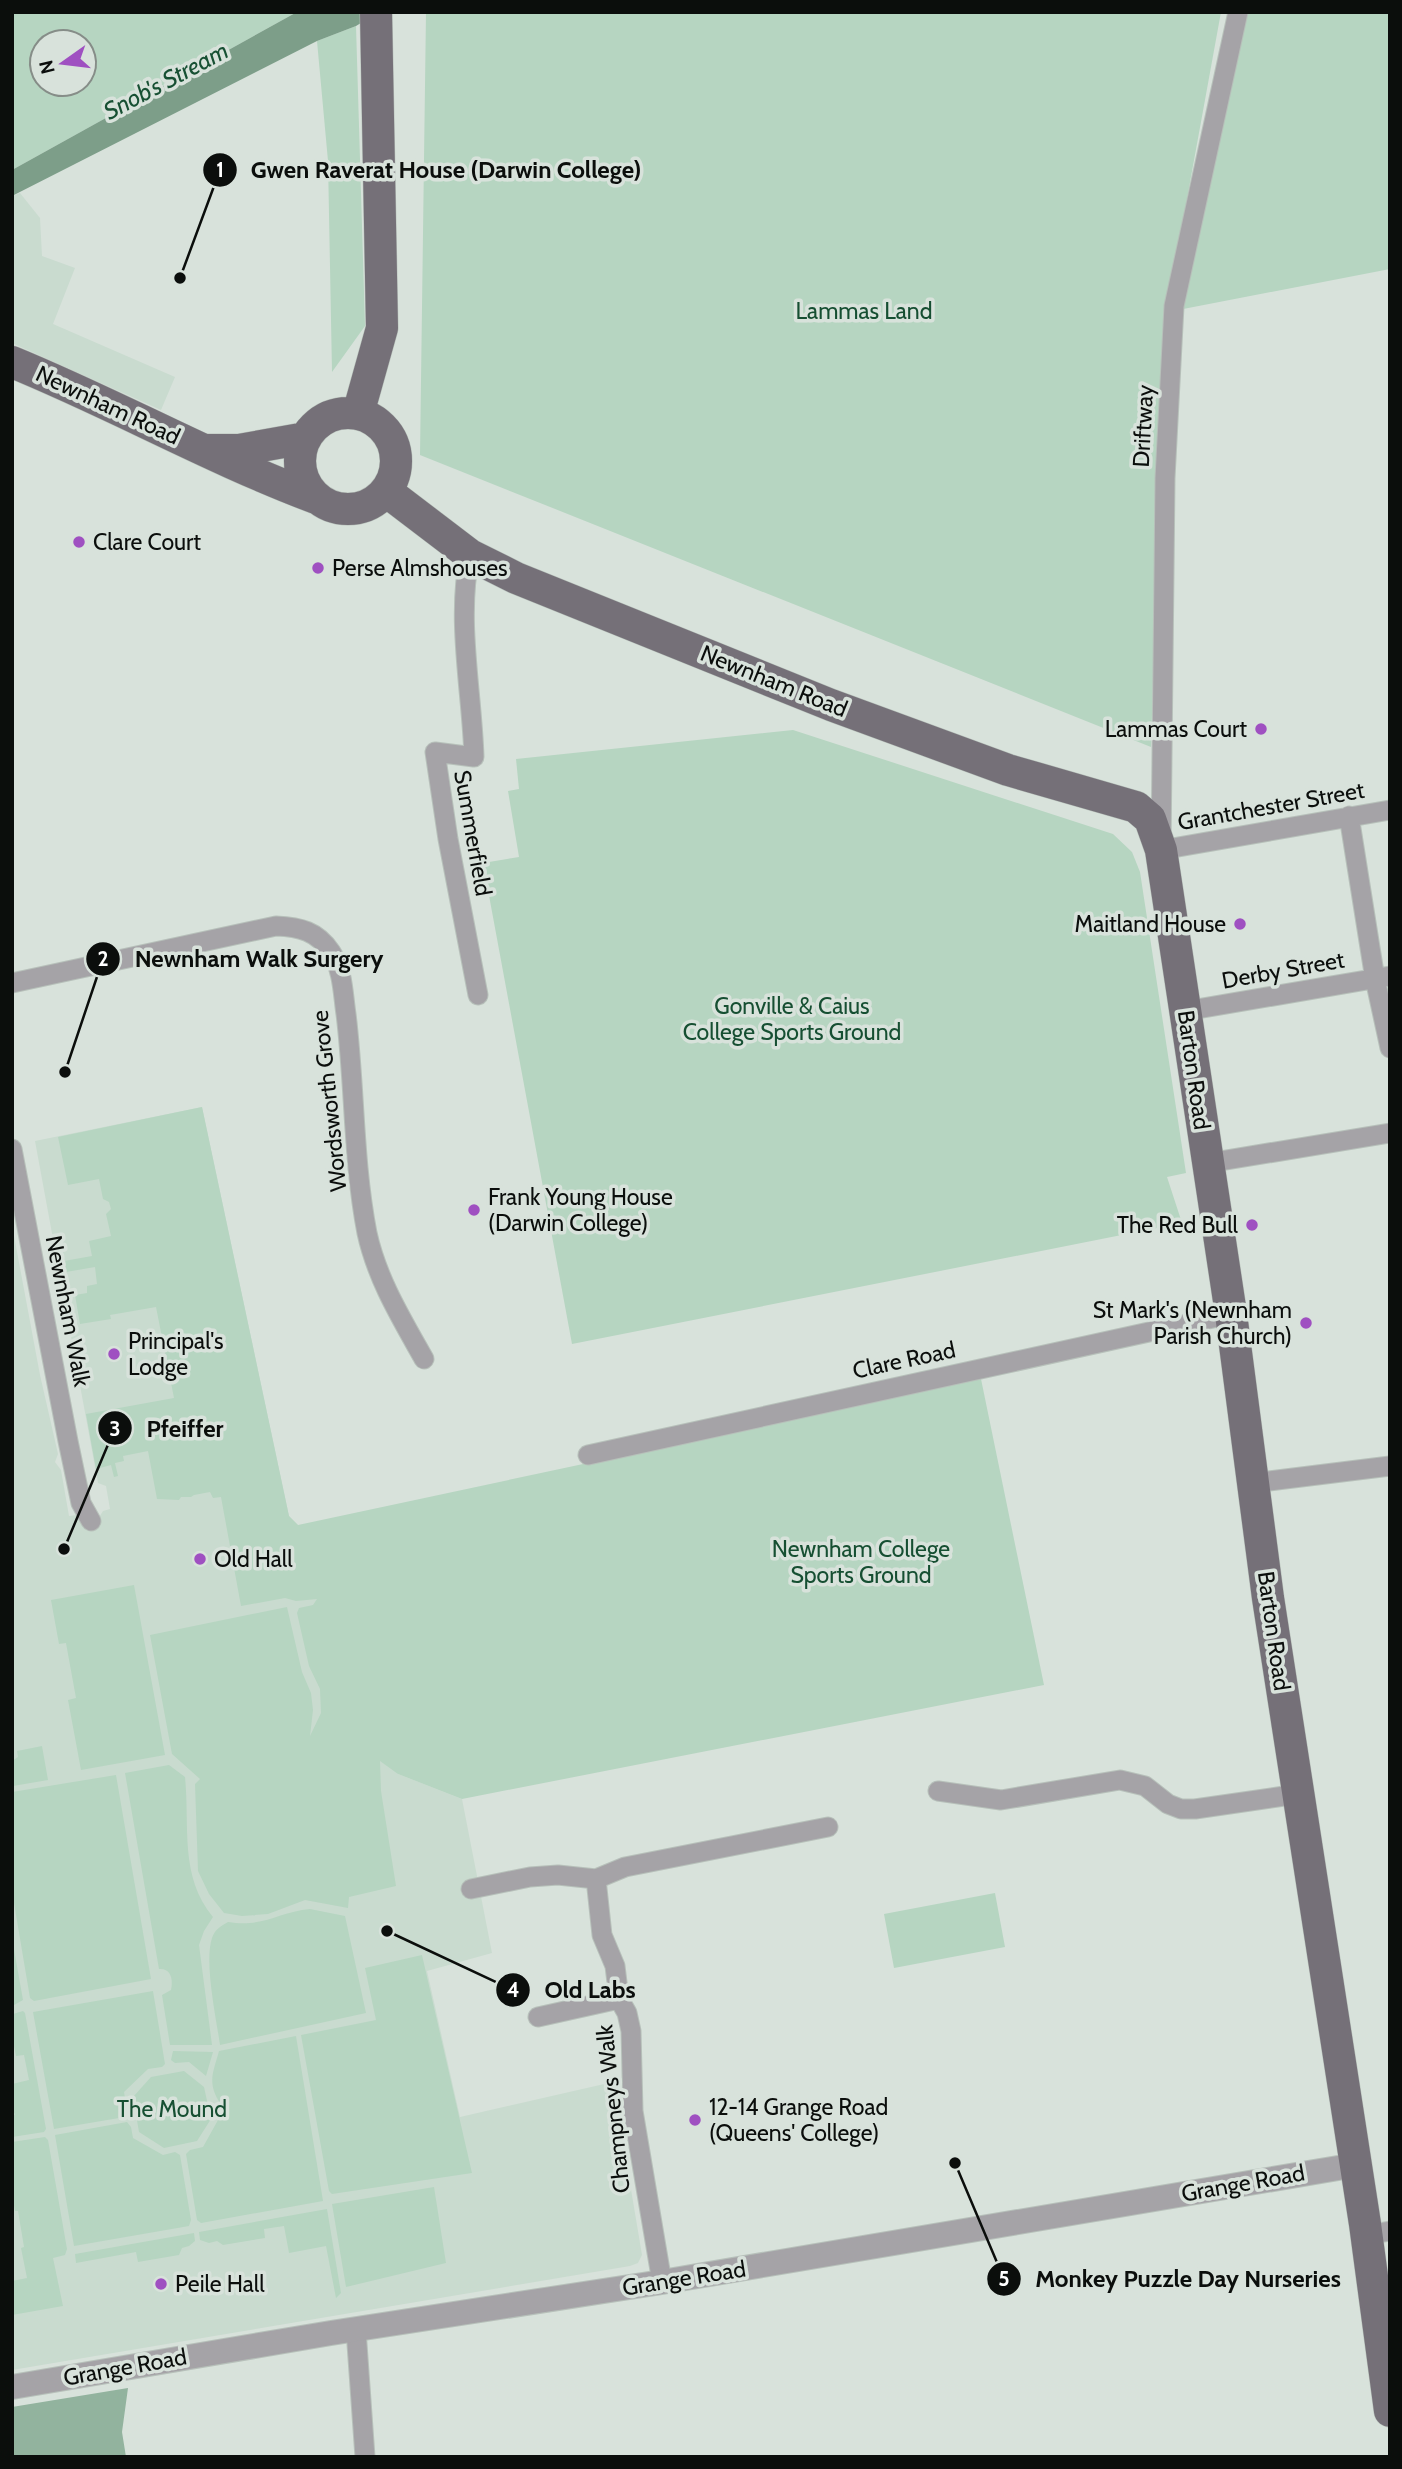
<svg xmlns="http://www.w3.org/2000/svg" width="1402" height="2469" viewBox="0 0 1402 2469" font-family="Cabin,sans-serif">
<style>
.built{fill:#c9dbcf}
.green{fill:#b6d5c1;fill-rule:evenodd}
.forest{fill:#92b39e}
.water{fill:#7d9e89}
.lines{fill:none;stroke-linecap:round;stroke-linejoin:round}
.minor-casing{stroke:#b7c0ba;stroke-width:21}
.tertiary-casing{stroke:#b7c0ba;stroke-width:26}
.primary-casing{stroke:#b7c0ba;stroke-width:33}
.minor{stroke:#a5a3a7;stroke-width:19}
.tertiary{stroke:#a5a3a7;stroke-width:24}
.primary{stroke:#757078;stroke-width:32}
.poi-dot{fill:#9f50c1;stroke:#d8e2db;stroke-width:2.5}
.labels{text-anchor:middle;stroke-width:7;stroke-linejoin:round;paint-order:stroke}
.park-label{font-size:23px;fill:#164f32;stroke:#d8e2db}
.street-label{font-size:23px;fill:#0b0e0c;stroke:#d8e2db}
.poi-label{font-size:23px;fill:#0b0e0c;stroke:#d8e2db;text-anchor:start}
.water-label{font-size:24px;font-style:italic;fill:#175033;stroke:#d8e2db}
.leader{fill:none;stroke:#0b0e0c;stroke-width:2.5}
.callout-dot{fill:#0b0e0c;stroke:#d8e2db;stroke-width:2.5}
.mark-label{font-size:21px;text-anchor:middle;font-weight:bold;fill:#fff}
.callout-label{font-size:24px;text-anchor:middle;font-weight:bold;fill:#0b0e0c;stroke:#d8e2db;stroke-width:7;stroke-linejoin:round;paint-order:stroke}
</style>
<rect width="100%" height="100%" fill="#d8e2db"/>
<path class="built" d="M20,193L40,218L42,256L75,268L53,324L175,377L161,410L12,343V196Z
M202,1107L289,1516L298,1525L398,1774L462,1799L492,1953L427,1971L460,2117L613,2082L642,2255L638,2263L630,2266L12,2370V1225L40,1375L58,1454L55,1462L61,1470L69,1516L77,1515L98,1519L103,1511L110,1509L106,1486L98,1483L35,1141Z"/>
<path class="green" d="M12,12H297L12,170ZM42,42H84V84H42Z
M426,12H1221L1164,325L1151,747L420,455Z
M1245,12H1390V269L1178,310Z
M356,26L365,326L332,372L328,161L317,41Z
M793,730L1113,834L1132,852L1140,872L1186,1173L1167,1177L1182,1223L572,1344L483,863L519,857L508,791L519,789L516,759Z
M202,1107L289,1516L298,1525L981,1379L1044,1685L462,1799L398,1774L380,1761L381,1791L396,1886L349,1897L348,1908L305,1900L268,1914L242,1916L224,1913L209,1894L198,1871L195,1784L200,1779L172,1754L150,1635L287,1607L302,1672L311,1693L313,1710L310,1736L321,1713L320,1689L309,1666L297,1613L299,1608L313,1605L317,1599L296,1601L285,1598L241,1606L221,1497L213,1498L210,1492L194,1495L191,1497H181L179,1500L157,1499L148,1451L123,1456L124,1461L115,1463L118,1476L114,1477L111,1465L96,1469L86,1414L174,1398L156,1307L110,1315L111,1319L80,1324L75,1295L87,1293V1286L97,1284L95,1267L66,1272L64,1261L92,1256L89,1241L111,1236L106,1214L111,1209L109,1202L103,1199L99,1179L68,1185L58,1137Z
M134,1585L165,1755L81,1770L68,1700L76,1698L66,1643L59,1644L51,1600Z
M42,1746L48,1780L13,1786L12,1761L18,1757L17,1751Z
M169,1765L185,1777C190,1826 179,1876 213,1917L204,1931L199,1945L212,2045H170L162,1995L171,1990C173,1981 172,1968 159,1969L125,1773Z
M116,1775L151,1979L34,2001L30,1998L12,1891V1792Z
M995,1893L1005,1947L894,1968L884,1914Z
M310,1909L345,1916L366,2013L220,2045C216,2017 204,1962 212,1938C215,1929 221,1926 228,1922C263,1928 278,1912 310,1909Z
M12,1938L23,2000L14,2005L12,2004Z
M422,1955L472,2173L332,2194L329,2191L301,2035L376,2020L365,1968Z
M153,1991L165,2064L162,2067L148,2069L124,2092L127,2111L125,2117L54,2129L33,2012Z
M23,2011L25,2013L46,2129L44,2132L12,2137V2118L15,2114L12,2111V2084L29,2080L24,2055L16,2056L12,2036L13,2014Z
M296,2036L323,2201L201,2223L197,2220L186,2154L190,2150L203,2147L218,2120L216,2111L220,2103C207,2083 213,2073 219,2051Z
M173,2051L213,2052L206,2076L189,2062L175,2063L171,2060Z
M184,2071L204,2087L211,2119L197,2141L164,2148L139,2132L133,2097L151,2077Z
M127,2122L131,2127L133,2138L163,2155L175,2152L180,2155L191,2220L189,2226L74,2246L55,2135Z
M45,2137L48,2140L67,2249L65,2255L53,2258L63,2306L12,2315V2281L27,2278L21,2248L24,2247L18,2211H15L12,2195V2142Z
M434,2187L446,2263L346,2287L332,2204Z
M327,2209L341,2293L336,2298L326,2246L289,2253L284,2226L264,2229L265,2238L223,2245L217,2241L209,2243L200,2240L199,2232Z
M194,2233L195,2241L189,2246L182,2248L179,2255L138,2262L136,2252L76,2263L75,2254Z"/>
<path class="forest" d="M128,2388L122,2432L126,2457H12V2407Z"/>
<path class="water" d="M297,12H379L356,26L317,41L12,196V170Z"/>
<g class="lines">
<g class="minor-casing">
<path id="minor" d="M1238,12L1174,306L1165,478L1161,850L1390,810
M470,555C456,618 472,692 474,757L435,752L448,839L478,995
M1349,816L1375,979L1390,1048
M12,983L276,926C300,927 317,931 331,952C343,970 343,994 346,1014C355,1087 353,1161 367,1233C377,1279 401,1318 424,1359
M1185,1011L1390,976
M12,1149L68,1441L81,1503L91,1521
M1208,1163L1390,1133
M588,1455L1231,1314
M1253,1483L1390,1466
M938,1791L1001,1800L1120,1780L1145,1786L1168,1804L1181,1809H1195L1298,1794
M471,1889L530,1877L558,1875L596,1879
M538,2017L619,1999
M1367,2235L1390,2231
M662,2282L633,2111L631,2031L627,2013L619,1999L615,1966L602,1935L596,1879L625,1867L828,1827
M356,2330L365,2457"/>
</g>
<g class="tertiary-casing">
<path id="tertiary" d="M12,2387L331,2333L662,2282L1356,2165"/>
</g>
<g class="primary-casing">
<path id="primary" d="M12,362C115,404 212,459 316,498
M300 461a48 48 0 1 1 96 0a48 48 0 1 1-96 0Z
M358,414L382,328L376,12
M208,450H239L306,438
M386,491L470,555L516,578L831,705L1008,770L1136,807L1150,819L1161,850L1231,1314L1268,1598L1365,2224L1390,2411"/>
</g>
<use href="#minor" class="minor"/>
<use href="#tertiary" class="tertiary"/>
<use href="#primary" class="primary"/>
</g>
<g class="poi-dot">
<circle cx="79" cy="542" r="7"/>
<circle cx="318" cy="568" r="7"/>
<circle cx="1261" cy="729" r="7"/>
<circle cx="1240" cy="924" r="7"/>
<circle cx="474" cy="1210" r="7"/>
<circle cx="1252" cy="1225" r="7"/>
<circle cx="1306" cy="1323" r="7"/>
<circle cx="114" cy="1354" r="7"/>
<circle cx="200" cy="1559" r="7"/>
<circle cx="695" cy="2120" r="7"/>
<circle cx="161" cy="2284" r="7"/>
</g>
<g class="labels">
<g class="park-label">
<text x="864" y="319">Lammas Land</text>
<text x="792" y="1014">Gonville &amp; Caius<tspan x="792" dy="26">College Sports Ground</tspan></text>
<text x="861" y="1557">Newnham College<tspan x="861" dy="26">Sports Ground</tspan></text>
<text x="172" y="2117">The Mound</text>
</g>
<g class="street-label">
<text transform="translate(108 405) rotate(25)" y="8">Newnham Road</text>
<text transform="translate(1143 426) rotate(-87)" y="8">Driftway</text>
<text transform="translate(774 681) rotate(22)" y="8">Newnham Road</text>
<text transform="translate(1271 806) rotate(-10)" y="8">Grantchester Street</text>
<text transform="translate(473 833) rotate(80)" y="8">Summerfield</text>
<text transform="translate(1283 970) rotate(-10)" y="8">Derby Street</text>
<text transform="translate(1194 1070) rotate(82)" y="8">Barton Road</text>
<text transform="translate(329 1101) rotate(-96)" y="8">Wordsworth Grove</text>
<text transform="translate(68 1311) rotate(79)" y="8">Newnham Walk</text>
<text transform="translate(904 1360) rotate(-12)" y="8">Clare Road</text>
<text transform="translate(1274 1631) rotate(82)" y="8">Barton Road</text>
<text transform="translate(613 2109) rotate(-96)" y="8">Champneys Walk</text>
<text transform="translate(1243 2183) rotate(-10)" y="8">Grange Road</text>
<text transform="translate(684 2278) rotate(-9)" y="8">Grange Road</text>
<text transform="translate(125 2367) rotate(-10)" y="8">Grange Road</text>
</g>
<g class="poi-label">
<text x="93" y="550">Clare Court</text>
<text x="332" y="576">Perse Almshouses</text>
<text x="1247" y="737" text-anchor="end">Lammas Court</text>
<text x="1226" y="932" text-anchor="end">Maitland House</text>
<text x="488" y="1205">Frank Young House<tspan x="488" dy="26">(Darwin College)</tspan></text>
<text x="1238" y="1233" text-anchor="end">The Red Bull</text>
<text x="1292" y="1318" text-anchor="end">St Mark's (Newnham<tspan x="1292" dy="26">Parish Church)</tspan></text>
<text x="128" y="1349">Principal's<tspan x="128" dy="26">Lodge</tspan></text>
<text x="214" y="1567">Old Hall</text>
<text x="709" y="2115">12-14 Grange Road<tspan x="709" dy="26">(Queens' College)</tspan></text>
<text x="175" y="2292">Peile Hall</text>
</g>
<g class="water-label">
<text transform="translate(166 81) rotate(-28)" y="8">Snob's Stream</text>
</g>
</g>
<path class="leader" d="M180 278L220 170M65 1072L103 959M64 1549L115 1428M387 1931L513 1990M955 2163L1004 2279"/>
<g class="callout-dot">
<circle cx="180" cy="278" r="7"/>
<circle cx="65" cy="1072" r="7"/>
<circle cx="64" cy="1549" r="7"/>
<circle cx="387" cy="1931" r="7"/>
<circle cx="955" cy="2163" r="7"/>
<circle cx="220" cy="170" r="18"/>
<circle cx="103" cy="959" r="18"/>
<circle cx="115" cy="1428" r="18"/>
<circle cx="513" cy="1990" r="18"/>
<circle cx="1004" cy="2279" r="18"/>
</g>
<g class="mark-label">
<text x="220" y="177">1</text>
<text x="103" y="966">2</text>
<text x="115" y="1436">3</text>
<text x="513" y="1997">4</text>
<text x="1004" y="2286">5</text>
</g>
<g class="callout-label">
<text x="446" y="178">Gwen Raverat House (Darwin College)</text>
<text x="259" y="967">Newnham Walk Surgery</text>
<text x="185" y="1437">Pfeiffer</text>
<text x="590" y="1998">Old Labs</text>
<text x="1188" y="2287">Monkey Puzzle Day Nurseries</text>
</g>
<rect width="1402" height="2469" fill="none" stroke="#0b0e0c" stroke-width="28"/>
<g transform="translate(63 63) rotate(256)"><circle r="33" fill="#d8e2db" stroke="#868d88" stroke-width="2"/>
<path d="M0-5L12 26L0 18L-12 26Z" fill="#9f50c1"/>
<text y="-10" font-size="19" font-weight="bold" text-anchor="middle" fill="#0b0e0c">N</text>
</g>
</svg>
